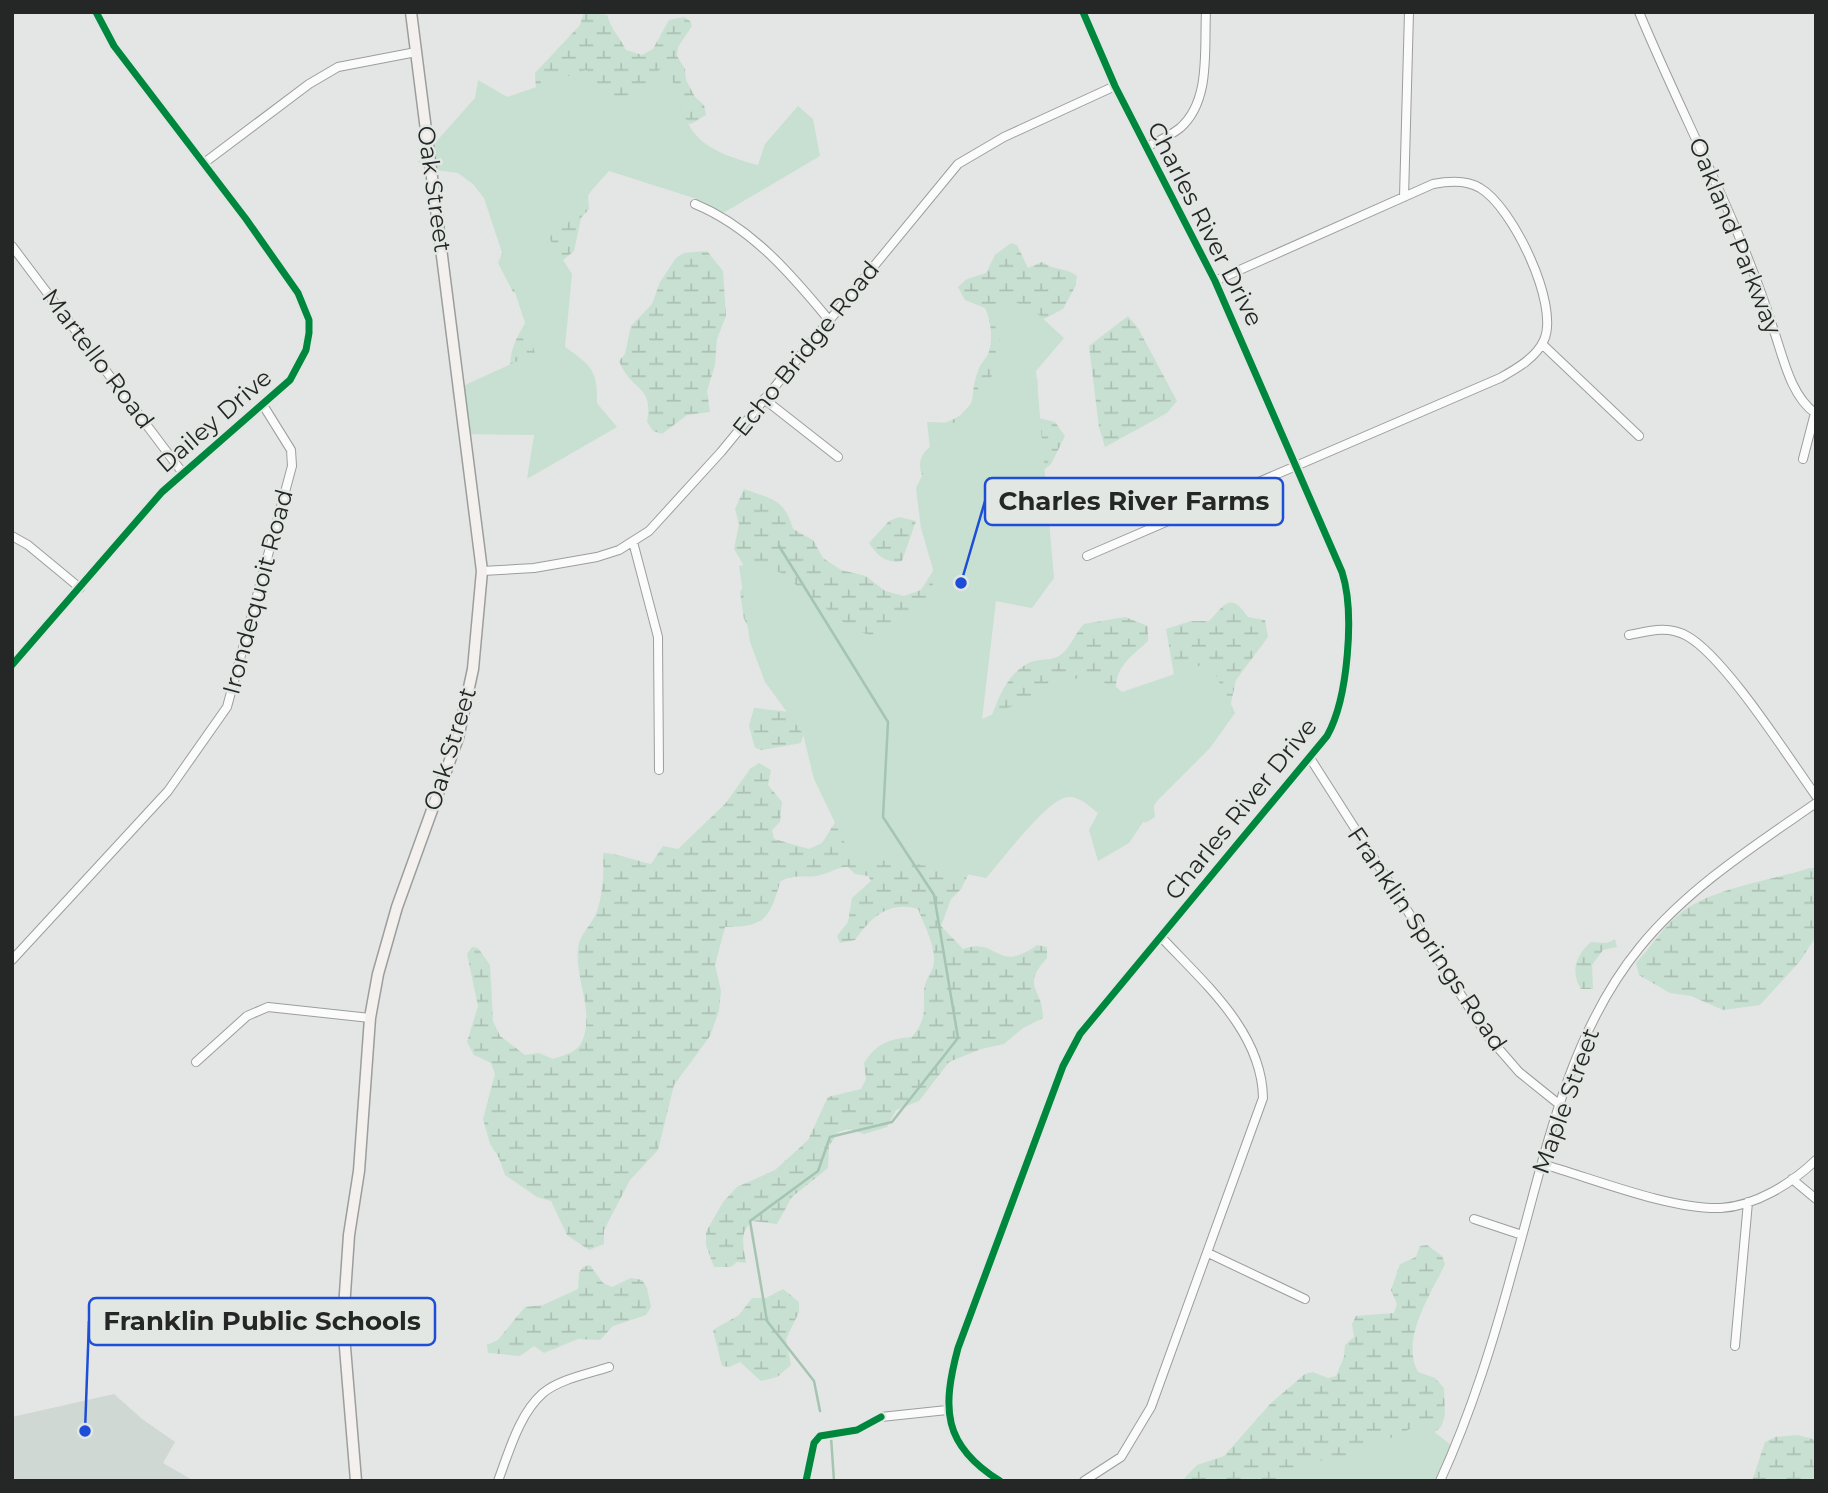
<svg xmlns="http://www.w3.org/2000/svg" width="1828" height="1493" viewBox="0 0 1828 1493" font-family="Montserrat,sans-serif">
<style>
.built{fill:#d0d8d3}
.wetland{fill:url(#wetland-marsh)}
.park{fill:#c7e0d1}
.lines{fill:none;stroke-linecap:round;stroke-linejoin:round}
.stream{stroke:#a5c4b2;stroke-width:2.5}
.minor-casing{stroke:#9c9e9c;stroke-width:10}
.secondary-casing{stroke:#9c9e9c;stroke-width:13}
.minor{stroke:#fbfbfb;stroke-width:8}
.secondary{stroke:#f3f0ee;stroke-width:10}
.cycleway-casing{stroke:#e2e7e4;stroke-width:11}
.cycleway{stroke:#00873e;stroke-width:7}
.labels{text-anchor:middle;stroke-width:5;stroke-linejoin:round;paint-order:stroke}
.street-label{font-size:24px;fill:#252726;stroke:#e2e7e4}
.leader{fill:none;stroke:#1d4ed8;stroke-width:2.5}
.callout-dot{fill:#1d4ed8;stroke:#e2e7e4;stroke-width:2.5}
.callout{fill:#e2e7e4;stroke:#1d4ed8;stroke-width:2.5}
.callout-label{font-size:26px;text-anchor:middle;font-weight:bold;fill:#252726}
</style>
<defs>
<pattern id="wetland-marsh" width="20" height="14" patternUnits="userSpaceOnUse" patternTransform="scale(1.75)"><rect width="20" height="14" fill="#c7e0d1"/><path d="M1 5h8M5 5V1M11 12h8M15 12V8" fill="none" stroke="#abc0b3"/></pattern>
</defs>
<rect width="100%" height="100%" fill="#e3e6e4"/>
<path class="built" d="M114,1394L142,1419L175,1442L163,1463L194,1481H12V1417Z"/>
<path class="wetland" d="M584,12L607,15C612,31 619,36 626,50L642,55L653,49L669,20L684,17L690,21L692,26L678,47L677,56L685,69L686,80L695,97L704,105L706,115L691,124L670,120L596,179L588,196L589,209L581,218L574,251L521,295L513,292L498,263L506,244L536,90L535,73L580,25Z
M1011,243L1017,245L1028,268L1042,262C1054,271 1066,267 1077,276L1075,287L1063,309L1042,320L1016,366L1038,380L1035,417L1055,422L1065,436L1051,464L1045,469L1025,460L929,487C915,469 917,452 938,442L945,423C983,408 967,399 978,371C980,364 986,359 989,352C993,338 991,321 985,308L965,300L958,287L967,279L986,273L995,255Z
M707,251L723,271L726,316L717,339L715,365L707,391L710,412L687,415L662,434L653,431L647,422C654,384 632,393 619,361L625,354L631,326L652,304L660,282L676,258L684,253Z
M530,316L565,335L511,372C507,353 519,332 530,316Z
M1128,316L1138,328L1177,401L1167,413L1105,447L1099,427L1089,346Z
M744,489C771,499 785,499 793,529L813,540L823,558L841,570L866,576L885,591L904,596L921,590L935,568L970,546L891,657L987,728C997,704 1004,674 1031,662C1042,658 1052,662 1062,654C1072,645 1075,633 1084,624L1125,617L1148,626V641C1132,656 1117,665 1116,687L1128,697L1176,686L1166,629L1191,621H1209C1226,603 1231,592 1248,617L1265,620L1268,637L1236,680L1227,721L1152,788L1155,817L1147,822L1136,823L1117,758L976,859L961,889L951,899L941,926L963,949C998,936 996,975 1037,945L1047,947V958C1020,988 1043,987 1043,1018L1023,1028L1004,1044L981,1049L949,1062L919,1101L896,1110L887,1127L864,1134L849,1129L838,1132L829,1146L828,1168L792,1197L777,1224L753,1221C738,1231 744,1248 746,1263L737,1262L731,1267H714L706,1245V1232L723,1202L737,1187L775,1170L808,1140L828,1097L861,1089L866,1079L864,1063C877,1043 889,1039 912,1037C926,1020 924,1011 924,992C924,981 930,976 933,967C938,950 924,925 918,909C889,900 870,918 855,940L840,943L837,936L848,922L852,898L871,881L868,876L855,874L848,867C836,867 831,873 820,875C806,879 793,873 780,882C770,918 765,927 725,927L715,965L721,991L719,1011L710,1036L674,1085L658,1150L630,1180L604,1230V1244L589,1250L567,1235L551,1201L537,1197L505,1175L499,1158L490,1144L483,1119L495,1074L491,1063L474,1055L467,1042L478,1006L467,954L472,947L478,948L490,965L493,1021L500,1036L525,1055L539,1053L553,1059C565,1055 579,1052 583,1039C594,1009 575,979 578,949C579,934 593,924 597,911C603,894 604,871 603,853C620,854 633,860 651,864L663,846L678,849L726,803L750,769L759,763L771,770L768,785L782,802L780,822L772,830L774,839L809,849L822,843L836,821L835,785L744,619L740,592L750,576L734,549L739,524L735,509Z
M899,517L916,521L902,561C887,564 877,556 869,543L889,521Z
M754,708L790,712L804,732L801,743L762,750L755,748L749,726Z
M1810,868H1816V936L1801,960L1760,1005L1723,1010L1691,996L1670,993L1639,975L1636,963C1649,949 1661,931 1675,918C1704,889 1770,881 1810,868Z
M1615,940L1617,947L1603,950L1592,965L1593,989H1581C1570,971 1576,955 1591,942L1606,943Z
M1427,1245L1442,1256L1445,1264C1431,1294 1400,1339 1418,1372L1435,1378L1444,1388L1445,1415L1441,1427L1422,1442L1414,1481H1182L1197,1465L1224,1456L1271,1403L1305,1374L1313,1372L1328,1378L1336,1376L1344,1357L1345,1345L1354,1337L1352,1324L1356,1316L1394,1313L1397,1304L1391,1290L1400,1264L1416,1257L1420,1246Z
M590,1265L603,1283L612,1287L631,1278L642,1280L647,1288L651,1307L646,1315L613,1326L600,1340L578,1339L544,1353L534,1346L520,1356L488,1353L487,1345L498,1340L525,1307L543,1305L578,1289L579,1273L583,1267Z
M783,1289L799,1302V1312L786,1339L791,1365L777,1377L761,1381L740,1362L729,1367L722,1366L713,1330L739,1315L752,1298H766Z
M1798,1435L1816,1440V1481H1752L1765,1442L1775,1437Z"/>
<path class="park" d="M667,63C688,129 686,146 758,165L765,144L798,106L813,119L820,156L713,219L697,199L609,171L549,238L572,274L565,347C591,365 598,371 597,403L617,427L527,479L534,435L460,434L452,391L535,353L484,198L473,184L458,173L436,170L418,162L475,98L478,80L507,97L586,70L615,103L641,87Z
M1018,303L1039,315L1064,338L1036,371L1054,578L1032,608L996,601L982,719L1087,674L1122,692L1213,661C1216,684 1227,692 1235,713L1210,748L1157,801L1129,843L1098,861L1089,830L1098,813C1089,806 1077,793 1064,798C1042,806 1003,859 986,878L912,863L852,858L814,779L803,734L765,682L750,642L739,566L757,562L781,573L852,629L881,639L931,600L934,573L921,528L916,488L931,457L927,422L954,423C973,400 1002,376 1000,343C999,333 993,321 990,312Z
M1423,1423L1451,1445L1437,1481H1284L1302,1464L1356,1454Z"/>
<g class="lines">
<path class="stream" d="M779,546L888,722L883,817L934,895L958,1038L892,1122L830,1137L818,1171L750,1221L767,1321L814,1381L820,1411
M831,1437L834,1481"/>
<g class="minor-casing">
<path id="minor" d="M1639,12C1683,118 1738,218 1773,328C1783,356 1790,395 1815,413L1803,459
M1146,147C1157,142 1170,136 1180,128C1211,101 1204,50 1206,12
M204,163L309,84L338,67L416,52
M1404,197L1409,12
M695,204C751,227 791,274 829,320
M12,246L182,472
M1542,344L1639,436
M764,399L838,457
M12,536L28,545L80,588
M633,542L658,637L659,770
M1087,556L1500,378C1516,369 1536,358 1544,340C1560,305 1512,206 1480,188C1466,179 1448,181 1433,184L1215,281
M482,571L534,568L597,557L619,550L649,531L721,452L958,164L1004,137L1115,86
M1629,635C1649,631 1668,625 1687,636C1725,657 1788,757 1816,796
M12,665L162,492L290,380L306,350L309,333V320L298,293L246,219L114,46L96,12
M1310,758L1486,1034L1519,1072L1560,1105
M12,960L168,791L227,707L292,466L291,450L263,405
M196,1062L247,1016L268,1007L370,1018
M1542,1164C1592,1178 1670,1210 1721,1208C1755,1206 1791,1184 1816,1160
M1792,1179L1816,1199
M1474,1219L1522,1235
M1208,1253L1305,1299
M1735,1346L1748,1202
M881,1417L947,1410
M498,1481C509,1452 519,1414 543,1393C560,1379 588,1374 609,1367
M1000,1481C942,1445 942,1408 958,1348L1063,1066L1080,1034L1327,736C1348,699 1355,612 1342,572L1215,281L1115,86L1083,12
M1084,1481L1121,1457L1151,1407L1263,1098C1262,1032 1204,983 1162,938
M1440,1481C1472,1411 1494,1339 1514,1265C1545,1157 1567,1036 1640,947C1688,888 1754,846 1816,803"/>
</g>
<g class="secondary-casing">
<path id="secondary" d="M356,1481L343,1323L349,1235L359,1171L370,1018L378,974L397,907L458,738L473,669L482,571L411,12"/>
</g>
<use href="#minor" class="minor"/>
<use href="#secondary" class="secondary"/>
<g class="cycleway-casing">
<path id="cycleway" d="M12,665L162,492L290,380L306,350L309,333V320L298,293L246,219L114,46L96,12
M806,1481L814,1443L820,1436L857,1430L881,1417
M1000,1481C942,1445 942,1408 958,1348L1063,1066L1080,1034L1327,736C1348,699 1355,612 1342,572L1215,281L1115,86L1083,12"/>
</g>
<use href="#cycleway" class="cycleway"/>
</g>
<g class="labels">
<g class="street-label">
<text transform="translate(434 189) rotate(82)" y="8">Oak Street</text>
<text transform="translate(1205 224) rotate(63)" y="8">Charles River Drive</text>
<text transform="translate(1735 236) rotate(68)" y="8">Oakland Parkway</text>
<text transform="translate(806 349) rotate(-51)" y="8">Echo Bridge Road</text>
<text transform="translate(98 359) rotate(53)" y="8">Martello Road</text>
<text transform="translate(214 421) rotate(-41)" y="8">Dailey Drive</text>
<text transform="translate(258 592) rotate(-75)" y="8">Irondequoit Road</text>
<text transform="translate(450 749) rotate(-73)" y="8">Oak Street</text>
<text transform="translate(1241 809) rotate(-51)" y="8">Charles River Drive</text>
<text transform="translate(1427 939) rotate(56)" y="8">Franklin Springs Road</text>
<text transform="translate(1566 1101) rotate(-70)" y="8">Maple Street</text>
</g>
</g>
<path class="leader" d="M961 583L985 501M85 1431L89 1321"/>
<g class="callout-dot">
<circle cx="961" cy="583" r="7"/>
<circle cx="85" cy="1431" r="7"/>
</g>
<g class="callout">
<rect x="985" y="478" width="298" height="47" rx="7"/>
<rect x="89" y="1298" width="346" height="47" rx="7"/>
</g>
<g class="callout-label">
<text x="1134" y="510">Charles River Farms</text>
<text x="262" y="1330">Franklin Public Schools</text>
</g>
<rect width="1828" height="1493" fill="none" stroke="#252726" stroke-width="28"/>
</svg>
